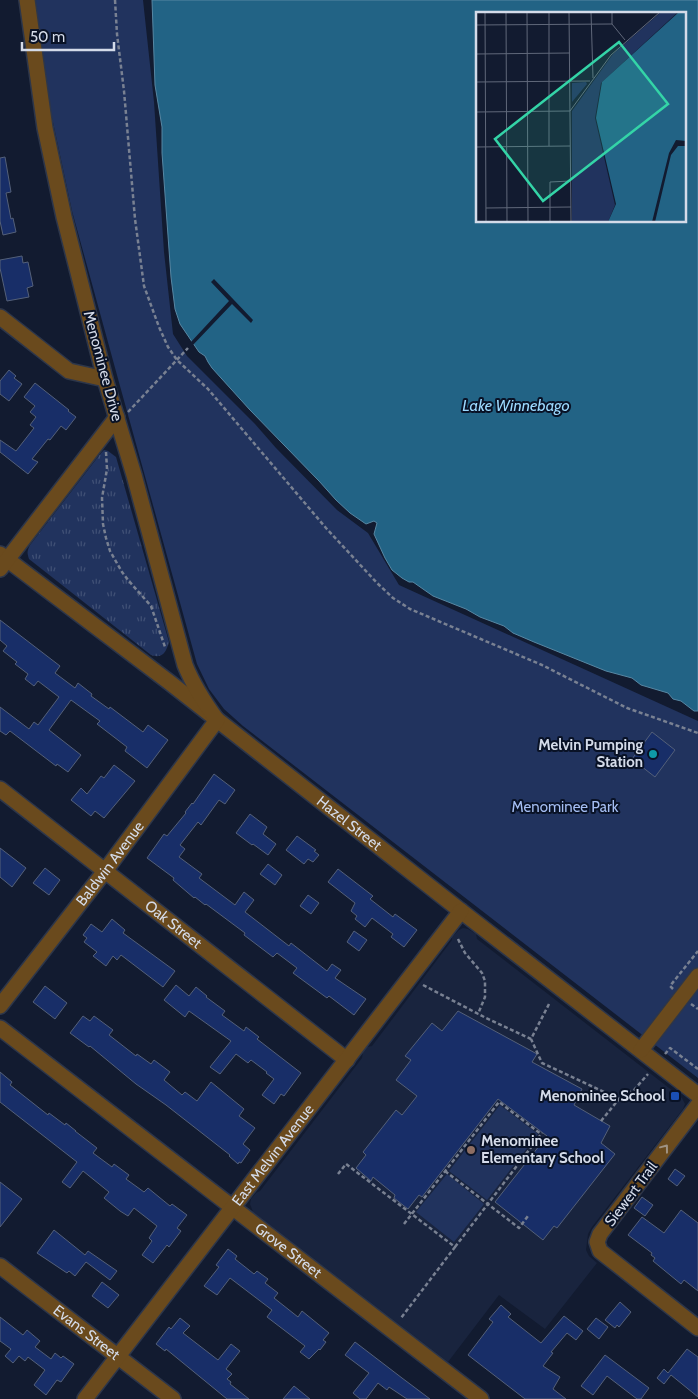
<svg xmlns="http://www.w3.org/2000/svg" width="698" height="1399" viewBox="0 0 698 1399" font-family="Cabin,sans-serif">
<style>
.built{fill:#19243e}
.grass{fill:url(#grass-tufts)}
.green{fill:#21335e}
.water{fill:#226385;stroke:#5787a3;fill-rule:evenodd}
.pier{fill:#121b30}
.building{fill:#182e68;stroke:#546079}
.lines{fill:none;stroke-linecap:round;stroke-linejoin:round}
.minor-casing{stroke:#2d364a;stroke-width:18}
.path{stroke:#798192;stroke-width:2.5;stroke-dasharray:4 2.5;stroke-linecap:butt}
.minor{stroke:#6a4a1d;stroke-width:15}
.oneway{stroke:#9f9283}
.culture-dot{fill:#0f9aa8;stroke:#091226;stroke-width:2}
.transit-dot{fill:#1a4fb4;stroke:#091226;stroke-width:2}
.education-dot{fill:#8d6e63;stroke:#091226;stroke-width:2}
.labels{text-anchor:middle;stroke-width:4;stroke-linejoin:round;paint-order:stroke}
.street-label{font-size:15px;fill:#d4dbe9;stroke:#091226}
.poi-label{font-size:15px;font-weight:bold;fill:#d4dbe9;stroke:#091226;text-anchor:end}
.park-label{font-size:15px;fill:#a5bef3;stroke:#091226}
.water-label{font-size:16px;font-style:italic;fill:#9cdaff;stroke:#091226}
.inset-road{fill:none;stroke:#60687a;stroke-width:1}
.view{fill:#34d4a7;fill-opacity:0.15;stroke:#34d4a7;stroke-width:2.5}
.inset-edge{fill:none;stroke:#d4dbe9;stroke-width:2.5}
</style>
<defs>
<pattern id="grass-tufts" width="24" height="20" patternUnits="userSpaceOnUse" patternTransform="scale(1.25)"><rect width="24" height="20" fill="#21335e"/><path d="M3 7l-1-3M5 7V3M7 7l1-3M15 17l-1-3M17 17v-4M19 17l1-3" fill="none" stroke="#405075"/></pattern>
</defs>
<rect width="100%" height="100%" fill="#121b30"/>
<path class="built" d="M463,928L468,929L476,934L477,939L682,1098L685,1104L683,1109L592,1227L588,1234L586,1250L589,1256L597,1263L545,1329L499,1295L448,1362L253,1212L250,1204L251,1199L256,1193L260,1191L362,1058L363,1052L367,1047L372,1046L452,940V937L459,930Z"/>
<path class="grass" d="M104,450L108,451L116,457L169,642C166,652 163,659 151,655L29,559C27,553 27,551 30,545L101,453Z"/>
<path class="green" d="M35,0H143L154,102L164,252L173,334L187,356L255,424L276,448L337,510L368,533L399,585L698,721V1078L243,726L224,709L209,689L197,664L120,386L72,211L51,113Z
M500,1105L538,1134L487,1200L449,1171Z
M447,1174L484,1204L454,1242L416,1212Z"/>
<path class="water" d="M152,0H698V711H694L681,701L673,699L668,693L641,685L632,678L606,671L534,642L513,633L504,626L480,617L466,609L433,596L413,582H409L402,578L392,570L385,558L374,534L377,523L374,521L366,524L350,513L336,500L319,481L250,410L212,368L208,362L205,356L199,352L180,324L175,309L171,277L162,153V127L155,85ZM477,14H684V221H477Z"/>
<path class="pier" d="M214,279L253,320L251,323L232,304L192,346L190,343L229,301L211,282Z"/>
<path class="building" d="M5,157L11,192L6,193L11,219L13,218L16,232L3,235L0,221V158Z
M22,256L23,263L28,262L33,286L27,288L29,297L7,301L0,268V260Z
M9,370L16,376L14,378L22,384L9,401L0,394V381Z
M35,383L69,410L68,411L76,417L66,430L61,426L50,440L48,439L32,459L38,462L28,474L0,452V440L16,451L34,428L30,425L36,417L30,412L35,406L24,397Z
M0,620L60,666L55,673L75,688L78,683L92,694L91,696L109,709L110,707L143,732L148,725L168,740L147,768L125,751L127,747L97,724L100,721L71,700L49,730L81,755L68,772L57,764L56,766L10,731L6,735L0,731V707L29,729L34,722L38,725L59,697L38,681L34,686L25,679L28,674L15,664L17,662L3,651L7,646L0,640Z
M652,732L675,750L655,777L632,759Z
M114,765L135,781L104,818L95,811L91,816L71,800L81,788L87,794L101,776L104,778Z
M214,774L235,790L225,804L219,800L201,825L198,822L180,845L185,849L179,857L202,874L199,878L235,905L244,892L254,900L245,912L289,946L291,943L327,971L332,964L341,970L335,978L366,999L354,1015L329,996L327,998L293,973L297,968L277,953L273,957L244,935L245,933L206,904L205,905L195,897L194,898L173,880L174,878L147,858L164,834L167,836L186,813L185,812L192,803L193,804Z
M250,814L267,827L263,834L276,844L268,855L253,844L252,845L236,833Z
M297,836L316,850L314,851L319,855L313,862L308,859L304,864L286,850Z
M0,848L26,868L12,887L0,877Z
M268,864L282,875L275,885L260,874Z
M45,868L60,880L49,895L33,883Z
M338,869L373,896L370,899L393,917L395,914L417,930L404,947L391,937L393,934L372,918L365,927L355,919L357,916L351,911L355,903L328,882Z
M308,895L319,903L311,914L300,906Z
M112,919L125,930L123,933L175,971L163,987L121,955L117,960L113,956L106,966L93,956L97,952L84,942L87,938L83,935L91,924L102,932Z
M354,931L367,940L359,951L347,942Z
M176,985L189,996L196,987L207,996L206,997L225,1011L222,1015L244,1031L246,1027L259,1037L257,1039L301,1073L284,1096L281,1094L274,1104L262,1095L274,1079L266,1073L267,1072L251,1060L248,1063L236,1054L220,1074L210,1067L231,1041L189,1011L185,1017L164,1000Z
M45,986L67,1003L55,1019L33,1002Z
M458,1011L537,1054L532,1062L582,1089L574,1105L610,1126L601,1143L615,1154L557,1228L554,1226L543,1240L495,1202L547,1136L498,1099L422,1197L419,1195L408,1209L394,1198L395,1195L373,1177L371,1181L356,1168L366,1155L363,1152L396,1110L402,1115L417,1096L396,1080L411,1060L405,1056L432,1023L442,1031Z
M83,1016L90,1021L94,1016L113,1030L109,1035L136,1056L137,1054L151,1064L154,1060L170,1072L164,1080L182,1095L185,1092L197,1101L211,1082L244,1109L239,1116L255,1128L243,1144L250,1150L241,1163L239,1162L238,1164L229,1156L230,1155L166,1105L136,1084L90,1046L89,1047L70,1033Z
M0,1072L12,1082L10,1085L48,1115L49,1113L65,1125L66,1123L76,1131H75L97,1148L93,1153L112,1167L114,1164L129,1175L126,1179L144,1192L148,1188L170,1206L172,1204L187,1215L177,1228L181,1231L169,1247L167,1245L153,1263L142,1255L152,1241L149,1238L157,1226L134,1208L128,1216L120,1211L104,1198L109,1192L83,1171L70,1188L62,1182L77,1162L0,1102Z
M675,1169L685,1176L677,1186L668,1179Z
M0,1182L22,1199L0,1227Z
M642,1197L653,1205L645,1216L634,1208Z
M681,1210L698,1223V1291L684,1280L681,1284L670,1275L653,1261L655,1258L651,1255L652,1253L628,1235L642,1217L664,1233Z
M54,1230L85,1255L88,1251L117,1271L110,1280L86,1262L75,1276L69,1271L67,1273L37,1253Z
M228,1249L237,1256L235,1259L254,1274L257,1271L268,1279L265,1283L278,1293L274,1298L298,1317L302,1311L329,1333L323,1340L326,1342L320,1350L319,1349L309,1359L300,1352L305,1346L267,1317L272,1310L230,1278L217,1295L204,1286L219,1267L216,1265Z
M102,1282L119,1295L108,1308L92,1296Z
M620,1302L631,1312L619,1327L617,1325L615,1328L605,1320Z
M501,1305L511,1314L508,1317L541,1343L564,1316L583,1331L576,1340L567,1333L551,1352L553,1353L543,1366L560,1377L553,1389L566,1399H525L468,1355L493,1322L489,1319Z
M0,1317L23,1335L27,1330L40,1341L35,1347L51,1359L55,1353L61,1358L63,1356L74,1364L61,1382L57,1380L46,1395L34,1385L45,1370L28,1357L25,1361L19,1356L13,1363L5,1356L11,1349L0,1341Z
M180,1318L190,1326L183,1333L218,1360L231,1344L240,1351L226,1369L232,1374L227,1379L231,1382L230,1384L249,1399H227L166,1349L165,1351L156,1344L169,1327L171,1329Z
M596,1318L608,1327L599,1339L587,1329Z
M355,1342L402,1378L430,1399H407L389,1387L387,1390L378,1383L366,1399H360L353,1393L369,1373L345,1355Z
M687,1349L698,1357V1397L671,1375L664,1384L657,1378L664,1369L668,1373Z
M605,1355L649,1388L641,1399H637L607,1376L593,1395L581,1386Z
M294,1386L310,1399H283Z"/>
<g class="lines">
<g class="minor-casing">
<g id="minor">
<path d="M0,317L69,371L105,379"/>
<path id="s1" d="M0,554L169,682L461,911L698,1095"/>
<path d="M0,569L117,417"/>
<path id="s2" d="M0,789L347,1060"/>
<path id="s3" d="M0,1006L105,871L217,720C204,702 193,685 185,665L134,475L105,379L64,217L45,128L27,0"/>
<path id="s4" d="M0,1028L481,1399"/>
<path d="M641,1050L698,976"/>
<path d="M698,1105L600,1234L597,1242L600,1251L698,1328"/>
<path id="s5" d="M0,1266L173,1399"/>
<path id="s6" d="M85,1399L461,911"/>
</g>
</g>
<path class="path" d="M115,0L117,34L124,91L135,219L144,286L159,327L168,347L177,360L208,389L326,528L377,583L393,598L410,609L542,665L627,708L698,733
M128,412L188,348
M106,452L107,469L102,498L103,524L106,538L110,551L122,572L128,580L151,606L165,647
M458,939L465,953L482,973L485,981V997L478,1014
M423,985L486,1018L531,1039
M673,989L670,986L698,951
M549,1004L531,1039L542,1063L619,1099
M691,1004L698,1009
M665,1054L670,1048L698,1069
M601,1121L619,1099L634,1090L648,1074
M445,1171L519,1228L528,1216
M338,1174L346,1164L455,1247L401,1318
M404,1224L499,1102L541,1134
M455,1247L542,1133"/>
<use href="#minor" class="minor"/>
</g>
<defs><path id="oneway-chevron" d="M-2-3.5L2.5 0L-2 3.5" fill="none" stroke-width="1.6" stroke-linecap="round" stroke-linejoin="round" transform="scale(1.25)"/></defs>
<use class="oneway" href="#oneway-chevron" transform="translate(665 1148) rotate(-53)"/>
<circle class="culture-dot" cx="653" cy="754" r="5"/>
<rect class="transit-dot" x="670" y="1091" width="10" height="10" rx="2.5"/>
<circle class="education-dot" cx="471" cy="1150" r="5"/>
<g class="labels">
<g class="street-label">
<text transform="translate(103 366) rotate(75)" y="5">Menominee Drive</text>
<text dy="5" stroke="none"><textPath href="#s1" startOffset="441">Hazel Street</textPath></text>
<text dy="5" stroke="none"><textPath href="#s3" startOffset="180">Baldwin Avenue</textPath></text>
<text dy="5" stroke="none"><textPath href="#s2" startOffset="220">Oak Street</textPath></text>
<text dy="5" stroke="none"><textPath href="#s6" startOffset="308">East Melvin Avenue</textPath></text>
<text transform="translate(631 1194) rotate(-53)" y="5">Siewert Trail</text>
<text dy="5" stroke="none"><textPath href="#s4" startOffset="364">Grove Street</textPath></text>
<text dy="5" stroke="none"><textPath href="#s5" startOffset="109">Evans Street</textPath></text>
</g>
<g class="poi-label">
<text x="643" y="750">Melvin Pumping<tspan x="643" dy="17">Station</tspan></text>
<text x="665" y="1101">Menominee School</text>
<text x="481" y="1146" text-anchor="start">Menominee<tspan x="481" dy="17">Elementary School</tspan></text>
</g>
<g class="park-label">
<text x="565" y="812">Menominee Park</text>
</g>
<g class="water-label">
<text x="516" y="411">Lake Winnebago</text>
</g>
</g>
<g transform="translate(476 12)">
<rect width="210" height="210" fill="#121b30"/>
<path d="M110,70L111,72L96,90V71Z" fill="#21335e"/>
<path d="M185,0H202L125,71L119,106L139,193L132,210H96V99L137,42Z" fill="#21335e"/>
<path d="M203,0H210V129L200,128L193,141L176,210H132L140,192L120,106L126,70ZM202,134H210V210H179L195,143Z" fill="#226385"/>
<path class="inset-road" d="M9,0L10,210M30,0L31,210M51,0L52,210M73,0V134M93,0L95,210M115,0L117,66M136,0V12L149,28M0,13L136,12M0,42L94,41M0,70L114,69M0,100L94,99L135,43L184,0M0,135L94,134M10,196L95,195M74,210V170L94,169"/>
<path class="view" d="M143,30L192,92L67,189L19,127Z"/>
<rect width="210" height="210" class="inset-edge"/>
</g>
<path d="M22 42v8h92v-8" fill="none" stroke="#d4dbe9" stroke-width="2.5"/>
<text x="30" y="42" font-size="15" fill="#d4dbe9" stroke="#091226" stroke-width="4" paint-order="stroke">50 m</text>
</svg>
